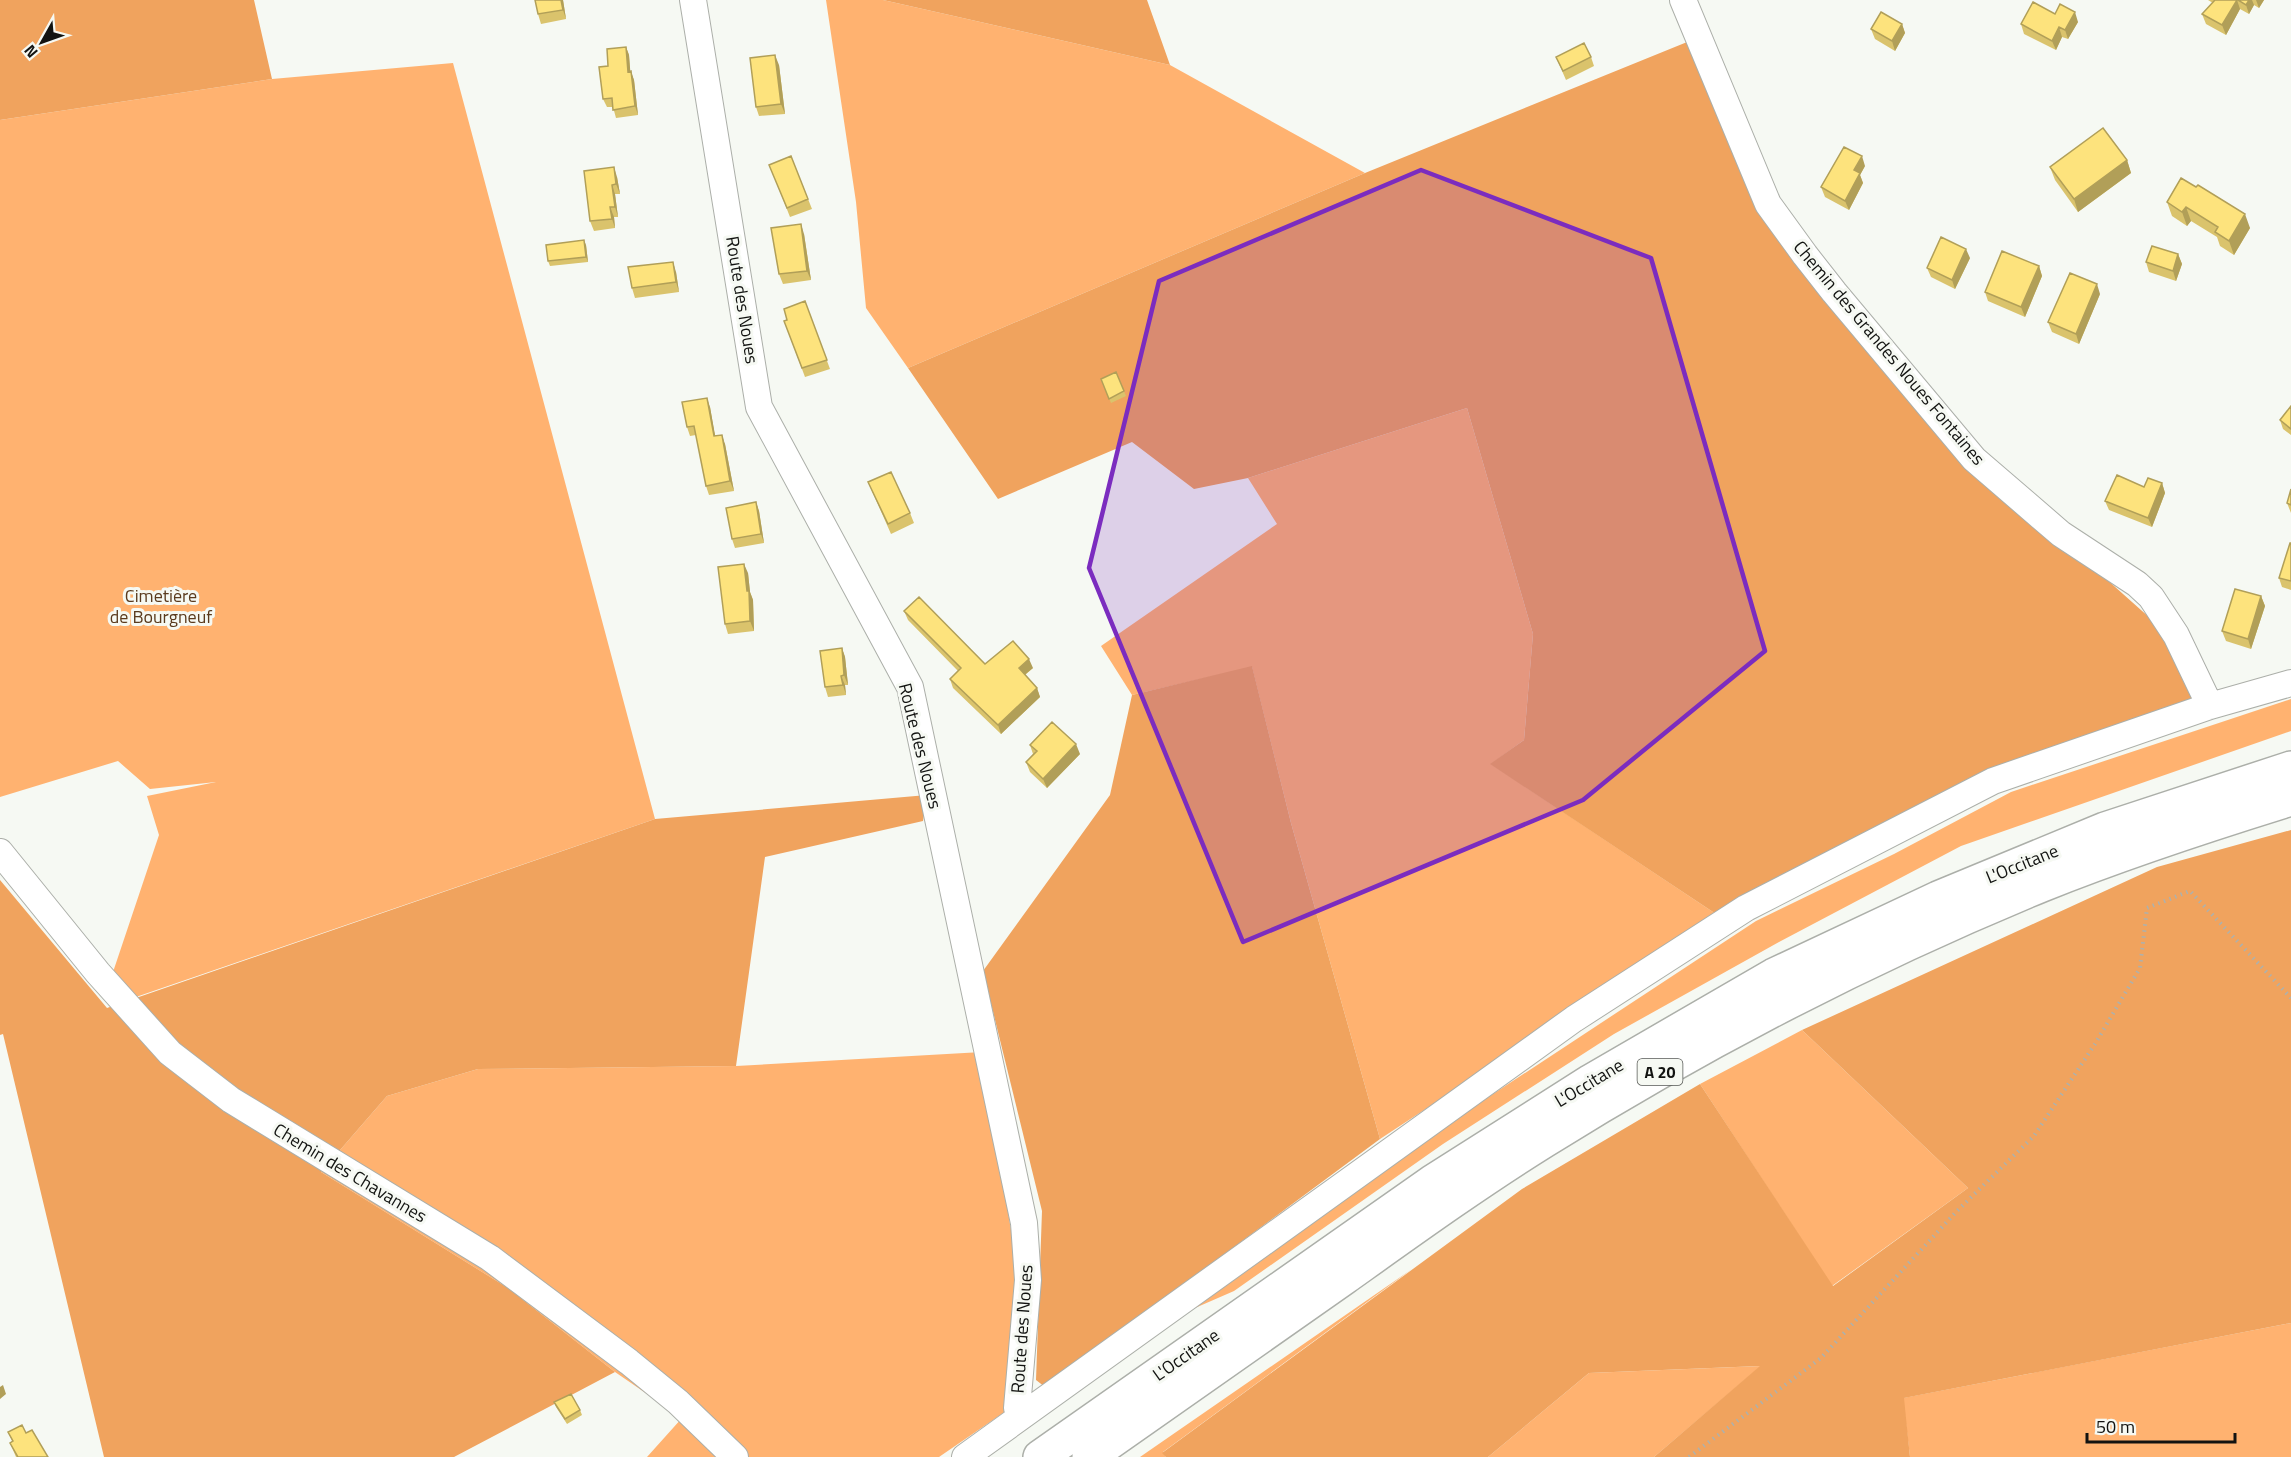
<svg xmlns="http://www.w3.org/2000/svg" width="2291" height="1457" viewBox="0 0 2291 1457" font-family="'Titillium Web',sans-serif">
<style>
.green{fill:#ffb270}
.forest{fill:#f0a35e}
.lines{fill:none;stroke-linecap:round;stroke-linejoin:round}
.minor-casing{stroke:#acafa9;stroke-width:28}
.highway-casing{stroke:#acafa9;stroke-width:36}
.path{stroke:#aeb1ac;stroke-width:4;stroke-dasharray:1.5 4.5;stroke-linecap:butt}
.minor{stroke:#fff;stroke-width:26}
.highway{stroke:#fff;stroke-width:33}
.wall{fill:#dac36c}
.shaded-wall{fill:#b19f58}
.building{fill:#fde37d;stroke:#b19f58;stroke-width:1.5}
.marked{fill:#7b2cbf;fill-opacity:0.2;stroke:#7b2cbf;stroke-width:4.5;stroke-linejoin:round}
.labels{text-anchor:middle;stroke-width:6;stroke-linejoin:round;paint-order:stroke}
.shield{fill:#f6f9f3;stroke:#565855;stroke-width:1.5}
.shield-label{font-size:16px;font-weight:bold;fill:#121311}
.street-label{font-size:18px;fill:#121311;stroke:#f6f9f3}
.park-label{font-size:18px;fill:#5a3a1d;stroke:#f6f9f3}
</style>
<rect width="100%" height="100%" fill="#f6f9f3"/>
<path class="green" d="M826,0H883L1170,65L1365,173L908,368L866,308L856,202Z
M453,63L655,819L133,998L113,972L159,835L147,796L216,782L150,789L118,761L0,797V120L272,79Z
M1467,408L1533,634L1524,740L1491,764L1719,916L1380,1139L1291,823L1252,667L1132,695L1101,646L1277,524L1248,478Z
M2291,699V731L1961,846L1779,942L1614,1034L1443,1144L1234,1291L1195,1308L1487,1098L1756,921L1894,854L2011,792Z
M1802,1030L1968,1188L1832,1286L1700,1084Z
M982,1052L1017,1267L1009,1409L939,1457H647L682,1418L615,1372L508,1288L321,1172L387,1096L478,1069L736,1066Z
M1412,1269L1163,1452L1166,1457H1140Z
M2291,1323V1457H1910L1903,1398Z
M1761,1366L1654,1457H1488L1589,1373Z"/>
<path class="forest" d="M0,0H254L272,79L0,120Z
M883,0H1147L1170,65Z
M1697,38L1784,207L1965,453L2160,627L2210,697L1971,778L1719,916L1490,764L1524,740L1533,634L1467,408L1248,478L1194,489L1132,442L998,499L908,368L1365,173Z
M1252,666L1291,823L1380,1139L1045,1387L1036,1380L1042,1211L983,971L1110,795L1132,695Z
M927,795L923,821L765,857L736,1066L478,1069L387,1096L321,1172L508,1288L615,1372L454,1457H104L3,1034L0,1035V880L107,1008L655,819Z
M2291,830V1323L1904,1398L1910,1457H1654L1760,1366L1589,1373L1488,1457H1166L1162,1453L1522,1189L1700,1084L1833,1286L1968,1188L1802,1030L2157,867Z"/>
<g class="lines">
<g class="minor-casing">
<path id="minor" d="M693,0L759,407L910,687L1024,1223L1028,1280L1017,1408L1021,1415
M1683,0L1768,204L1805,255L1834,292L1974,459L2061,534L2137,584L2151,597L2176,635L2210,706
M0,852L98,973L170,1053L231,1100L490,1258L629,1362L678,1402L735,1457
M965,1457L1574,1019L1746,908L1993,781L2210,706L2291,683"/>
</g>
<g class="highway-casing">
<path id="highway" d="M1040,1457L1432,1182L1591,1081L1774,975L1938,898L2105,829L2291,768
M1089,1457C1174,1397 1259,1337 1344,1278C1410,1231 1475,1184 1544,1141C1703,1042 1869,956 2042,885C2124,852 2207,825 2291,799"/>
</g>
<path class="path" d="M1689,1457L1821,1358L1957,1211L2034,1136L2095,1044L2140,968L2147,908L2190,891L2291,998"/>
<use href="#minor" class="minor"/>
<use href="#highway" class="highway"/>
</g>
<path class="wall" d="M563,0L566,19L541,24L538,14Z
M2208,0H2264L2259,8L2254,5L2249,14L2240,9L2226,35L2206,24L2202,14L2213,3Z
M2055,14L2078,22L2068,39L2062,37L2056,50L2024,34L2021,24Z
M1902,24L1905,33L1895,51L1875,39L1871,29Z
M626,47L629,55L630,71L634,80L638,115L616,118L613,107H607L603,99L608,66Z
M1556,57H1591L1594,66L1566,80Z
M779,65L785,114L759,116L756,107Z
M791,156L812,209L790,217L773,174Z
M2127,160L2131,173L2078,212L2055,180L2050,167Z
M1865,166L1860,175L1863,183L1849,210L1825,197L1821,187Z
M617,177L620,194H615L618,217H614L615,228L594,231L590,221Z
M2181,178L2250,228L2234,255L2220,246L2217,237L2191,221L2187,226L2172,216L2167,202Z
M804,234L811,280L783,284L779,274Z
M586,245L588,262L550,266L548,261Z
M2178,254L2182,264L2176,281L2149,272L2146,262Z
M1970,258L1955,289L1931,277L1927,268Z
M2039,266L2042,276L2025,317L1988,301L1985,292Z
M676,272L679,292L635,298L632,288Z
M2100,294L2079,344L2052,332L2048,322Z
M805,301L830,369L805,377L784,321L787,320Z
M1116,372L1126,396L1111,403L1101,379Z
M2291,406V435L2283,429L2280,420Z
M710,407L715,436L725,444L734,491L709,495L706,486L696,435L690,436L687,427Z
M868,482L910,513L914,523L891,534Z
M2162,483L2165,493L2152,527L2109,510L2105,501L2144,487Z
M2291,489V513L2287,503Z
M756,502L759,511L764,543L735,548L732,539Z
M2291,543V590L2282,587L2279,578Z
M748,573L750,592L753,600L754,631L728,634L725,624Z
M2261,596L2265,606L2251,649L2226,641L2222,631Z
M904,611L985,664L1033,668L1025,675L1037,688L1040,697L1001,734L953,688L950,679L958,671L908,620Z
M842,648L845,657L848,685H845L846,695L828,697L825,687Z
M1030,745L1080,754L1047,788L1030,772L1026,762L1033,754Z
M554,1402L580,1410L582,1415L567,1424L556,1407Z
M8,1432L26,1433L48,1457H16L10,1443L12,1441Z"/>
<path class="shaded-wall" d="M561,0H563L566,19L563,10Z
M2237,0L2240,9L2226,35L2222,25Z
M2249,0H2252L2254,5L2249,14L2246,5Z
M2256,0H2264L2259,8Z
M2075,12L2078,22L2068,39L2065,30Z
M1902,24L1905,33L1895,51L1892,41Z
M2059,27L2062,37L2056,50L2052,41Z
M626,47L629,55L631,80L628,72Z
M775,55L779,65L785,114L781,104Z
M631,71L634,80L638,115L635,106Z
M1862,156L1865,166L1860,175L1863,183L1849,210L1845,201L1854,170Z
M2127,160L2131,173L2078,212L2074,199Z
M614,167L617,177L620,194L616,184Z
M612,185L615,194L618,217L615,207Z
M610,207L614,217L615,228L612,219Z
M2186,207L2191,221L2187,226L2182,212Z
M2245,214L2250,228L2234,255L2229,241Z
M801,224L804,234L811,280L807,271Z
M584,240L586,245L588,262L586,257Z
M1966,249L1970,258L1955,289L1952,280Z
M2178,254L2182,264L2176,281L2173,271Z
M673,262L676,272L679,292L676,282Z
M2039,266L2042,276L2025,317L2021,307Z
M2097,284L2100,294L2079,344L2076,334Z
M707,398L710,407L717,446L714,436Z
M722,435L725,444L734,491L730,481Z
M2162,483L2165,493L2152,527L2148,518Z
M756,502L759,511L764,543L761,534Z
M744,564L748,573L750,592L753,600L754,631L750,621Z
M2261,596L2265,606L2251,649L2248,639Z
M842,648L845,657L848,685L844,675Z
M1029,659L1033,668L1022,677L1019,668Z
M841,676L845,685L846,695L843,685Z
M1037,688L1040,697L1001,734L998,725Z
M1076,744L1080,754L1047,788L1043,779Z
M3,1385L6,1394L0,1399V1387Z"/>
<path class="building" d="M535,0H561L563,10L538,14Z
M2215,0H2237L2222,25L2202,14Z
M2238,0H2249L2246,5Z
M2033,2L2055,14L2060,4L2075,12L2065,30L2059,27L2052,41L2021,24Z
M1881,12L1902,24L1892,41L1871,29Z
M1584,43L1591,57L1563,71L1556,57Z
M626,47L628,72L631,71L635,106L613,110L612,98L603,99L599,67L608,66L607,49Z
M775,55L781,104L756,107L750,58Z
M2103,128L2127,160L2074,199L2050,167Z
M1844,147L1862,156L1854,170L1860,173L1845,201L1821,187Z
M791,156L808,199L787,208L769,165Z
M614,167L616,184L612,185L615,207H610L612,219L590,221L584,171Z
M2181,178L2196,187L2198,185L2245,214L2229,241L2215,232L2218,227L2186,207L2182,212L2167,202Z
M801,224L807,271L779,274L771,228Z
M1941,237L1966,249L1952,280L1927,268Z
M584,240L586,257L548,261L546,245Z
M2152,246L2178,254L2173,271L2146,262Z
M2002,251L2039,266L2021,307L1985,292Z
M673,262L676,282L632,288L628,267Z
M2070,273L2097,284L2076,334L2048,322Z
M805,301L827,360L802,368L784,321L787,320L784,309Z
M1116,372L1124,391L1109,399L1101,379Z
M707,398L714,436L722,435L730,481L706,486L694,426L687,427L682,402Z
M2291,406V429L2280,420Z
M891,472L910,513L888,524L868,482Z
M2117,475L2144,487L2148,478L2162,483L2148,518L2105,501Z
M2291,489V505L2287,503Z
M756,502L761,534L732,539L726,508Z
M2290,543H2291V581L2279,578Z
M744,564L747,591H749L750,621L725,624L718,567Z
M2235,589L2261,596L2248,639L2222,631Z
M919,597L985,664L1013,641L1029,659L1019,668L1037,688L998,725L950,679L961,668L904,611Z
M842,648L844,675L841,676L843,685L825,687L820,651Z
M1052,722L1076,744L1043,779L1026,762L1037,751L1030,745Z
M571,1394L580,1410L565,1419L554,1402Z
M22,1425L26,1433L32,1430L48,1457H18L10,1443L13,1441L8,1432Z"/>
<path class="marked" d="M1421,170L1651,258L1765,651L1583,800L1243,942L1089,568L1159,281Z"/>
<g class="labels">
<rect class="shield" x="1637.5" y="1059" width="45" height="26" rx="4.5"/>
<g class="shield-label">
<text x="1660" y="1078">A 20</text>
</g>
<g class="street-label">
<text transform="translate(742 300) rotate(81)" y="6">Route des Noues</text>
<text transform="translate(1889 353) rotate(50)" y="6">Chemin des Grandes Noues Fontaines</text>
<text transform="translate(920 746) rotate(76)" y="6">Route des Noues</text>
<text transform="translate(2022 864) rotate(-22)" y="6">L'Occitane</text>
<text transform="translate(1589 1083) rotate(-31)" y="6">L'Occitane</text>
<text transform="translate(350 1173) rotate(31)" y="6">Chemin des Chavannes</text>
<text transform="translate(1022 1329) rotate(-86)" y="6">Route des Noues</text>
<text transform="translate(1186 1355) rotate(-35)" y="6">L'Occitane</text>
</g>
<g class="park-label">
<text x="161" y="602">Cimetière<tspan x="161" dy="21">de Bourgneuf</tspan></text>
</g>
</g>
<g transform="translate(42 42) rotate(230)" stroke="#f6f9f3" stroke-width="4.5" paint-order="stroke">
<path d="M0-4.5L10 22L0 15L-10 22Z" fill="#121311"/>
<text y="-9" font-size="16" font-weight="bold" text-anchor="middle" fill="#121311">N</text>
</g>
<path d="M2087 1433v9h148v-9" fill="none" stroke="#121311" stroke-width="3"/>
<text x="2096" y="1433" font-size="18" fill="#121311" stroke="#f6f9f3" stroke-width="4.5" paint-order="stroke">50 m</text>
</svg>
